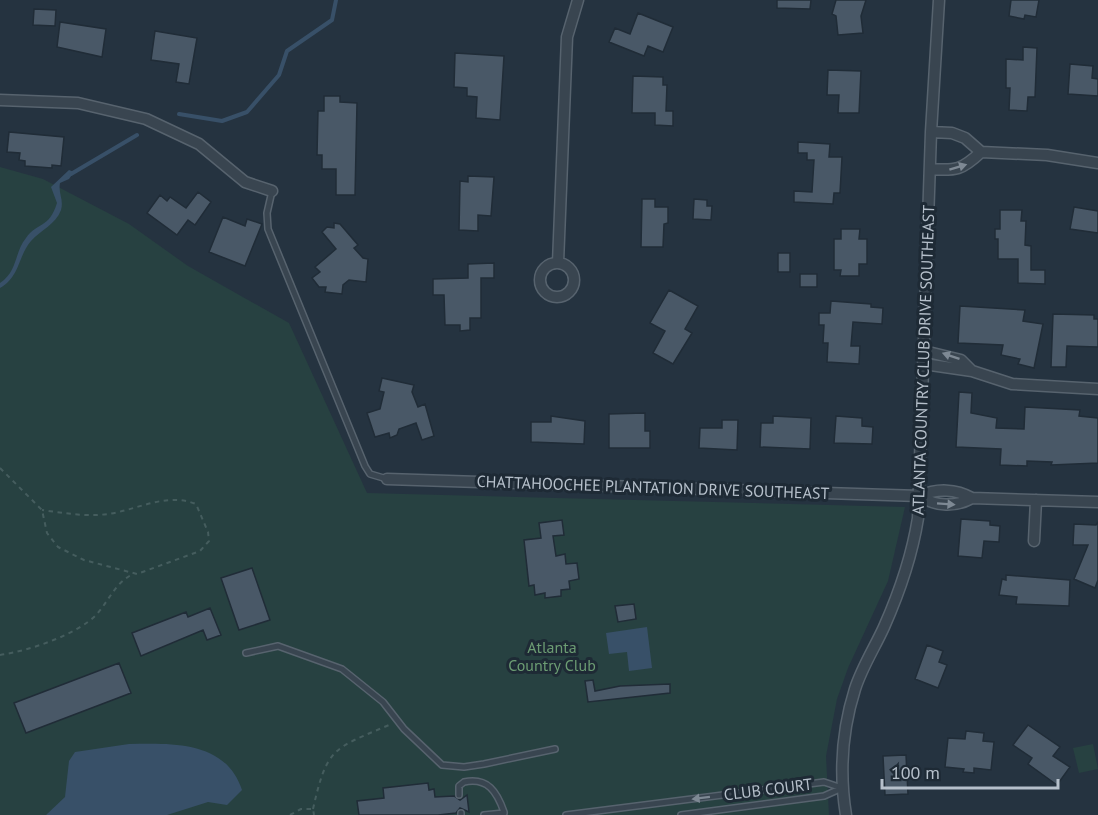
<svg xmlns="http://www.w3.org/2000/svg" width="1098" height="815" viewBox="0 0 1098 815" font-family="'PT Sans',sans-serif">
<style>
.green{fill:#274141}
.water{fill:#385068}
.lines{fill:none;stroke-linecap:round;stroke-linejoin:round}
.stream{stroke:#385068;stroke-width:4}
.building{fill:#495867;stroke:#202c37;stroke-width:1.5}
.lane-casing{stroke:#57636e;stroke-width:8}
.street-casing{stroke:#57636e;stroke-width:13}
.path{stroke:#455d5e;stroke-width:2;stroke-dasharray:4.5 4.5;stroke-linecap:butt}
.lane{stroke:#394550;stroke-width:5}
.street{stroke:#394550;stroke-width:10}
.oneway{fill:#7e8994}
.labels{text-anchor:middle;stroke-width:6;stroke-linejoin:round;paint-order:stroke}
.street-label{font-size:16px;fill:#b6c0cb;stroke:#1e2a35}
.park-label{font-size:16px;fill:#6c9c73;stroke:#1e2a35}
</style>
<rect width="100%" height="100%" fill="#253340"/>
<path class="green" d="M0,167L43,179L129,224L188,266L289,323L367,493L905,507L888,581L848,668L837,699L826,756L829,815H0Z
M1093,744L1098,769L1079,773L1073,748Z"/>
<path class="water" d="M69,170L74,172L69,179L60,183C58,193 64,200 61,210C56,224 41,230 31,241C18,256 20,277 0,288V283C18,271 14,253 26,238C37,222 49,229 57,203L51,187Z
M647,627L652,668L629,671L627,652L609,654L606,633Z
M129,744C173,743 226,741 242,790L227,805L208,802L167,815H46L65,797L69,761L75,752Z"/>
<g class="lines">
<path class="stream" d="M179,114L222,121L247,112L279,75L287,51L332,20L336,0
M71,174L137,135"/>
</g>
<path class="building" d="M777,0H811L810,9L777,8Z
M836,0H866L861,16L863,33L838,35L836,16L832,14Z
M1011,0H1039L1036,17L1025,15L1024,19L1009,16Z
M34,9L56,10L55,26L33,25Z
M638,13L673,27L663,52L648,46L644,56L609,42L615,28L630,34Z
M60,22L106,29L102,57L57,47Z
M155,31L197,38L189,84L176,82L179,64L151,60Z
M1023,47L1037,48L1035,97H1028L1027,111L1009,110L1010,88H1006V59L1023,60Z
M455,53L504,56L500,120L476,118L477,97L467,96V88L454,87Z
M1070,64L1093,66L1092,78L1098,79V96L1068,94Z
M828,70L861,71L859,113H838L839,95H827Z
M633,76L663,77V85H667L666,111H673V126L655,125V113H632Z
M324,96H340V102L357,103L355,195H336V169H322V155H317L318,111H324Z
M9,132L64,137L61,166L52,165V168L25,166V161L19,160L20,153L7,152Z
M798,142L830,144L829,157H842L840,193H834L833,204L794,202V191L812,192L814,160H807V153H798Z
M468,176L494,177L491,216L478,215V231L459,230L460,181L468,182Z
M198,192L211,202L195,225L188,220L177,235L147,213L160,195L167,201L170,197L186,208Z
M642,199H655V207H668V223L664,224L663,247H641Z
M694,199L707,200V206H712L711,220L693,219Z
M1074,207L1098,211V233L1070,229Z
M1000,210H1022L1021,221H1026L1025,245L1031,246V270H1045V284L1018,283V259H998V239H995V229H1000Z
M223,217L245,226L247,219L262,224L245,266L209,252Z
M334,223L340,224L358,245L354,248L363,258L368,259L366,282L349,280L343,285L342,294L325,292L326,287H319L312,278L320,272L315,267L336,249L322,232L327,227L334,228Z
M841,229H860L859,239H867V264H859V276H840L841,270H834V239H841Z
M778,253H790V272H778Z
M494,263V278H481V318H470V330L460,331V325H445L444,295H433V279L468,278V264Z
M800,274H817V287H800Z
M669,290L698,306L685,329L692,333L673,364L653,353L665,331L650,323Z
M831,301L871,304V307L883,308L882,324L853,322L851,346H860L859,364L827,362L828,343H823L824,325H819V313H830Z
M960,306L1025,310L1023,321L1043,324L1034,368L1018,364L1020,359L1001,355L1003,345L958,343Z
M1053,314L1094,315V319H1098V347L1067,346L1066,367H1051Z
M382,378L414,385L412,392L418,407L425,404L434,436L422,440L416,423L399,429L397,435L390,438L389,433L375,437L367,413L380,409L384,392L379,391Z
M959,392L972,393L971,413L997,418L996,428L1024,429L1025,407L1080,410L1079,416L1098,418V463L1051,465L1052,462L1027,461V466L1000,465L1001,449L956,447Z
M645,413V431H650V448H609V414Z
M551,416L585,421L584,444L531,442V422H551Z
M773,416L811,418L810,449L760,447L761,423H773Z
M836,416L862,418V426L873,427L872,444L834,443Z
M722,420H738L737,450L699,448L700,428H722Z
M961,519L990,521V525L1000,526L999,542L984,541L982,558L958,556Z
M562,520L564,535L553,536L556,556L565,554L566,564L577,563L579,579L569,581L570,589L561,590V596L545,598V593L535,595L534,585L529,586L524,540L541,538L539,523Z
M1098,522V580L1095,588L1074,579L1088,545H1073L1074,524L1096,525Z
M252,568L270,620L239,630L221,578Z
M1006,575L1070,580L1069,606L1016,604L1017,597L999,595L1002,579L1006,580Z
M634,604L636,619L618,622L615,606Z
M210,608L221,635L207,640L203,630L141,656L132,633L186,612L188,617Z
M927,645L943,651L939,662L947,665L938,688L915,679Z
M119,663L131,693L26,733L14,703Z
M593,680L595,691L620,686L670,684V693L588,702L585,681Z
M1028,725L1060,747L1053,756L1070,767L1057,785L1028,764L1032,758L1013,745Z
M966,731L984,733L983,741L994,742L991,770L974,768V773L963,772L964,769L945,767L948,738L965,739Z
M906,755L908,794L885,795L883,756Z
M428,783L429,790L434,789L435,797L454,796L460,800L467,795L469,812L460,808L456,813L438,815H359L357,801L384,798L383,788Z"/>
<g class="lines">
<g class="lane-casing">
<path id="lane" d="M272,191L267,213L268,229L365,466L370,474L387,479
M246,653L278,646L342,669L383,702L404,729L442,765L464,767L484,764L555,749
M459,795V786L464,782C488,777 497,792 504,812
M461,813V815
M484,815L504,813
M566,815L824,782L842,788
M681,815L824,796L842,788"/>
</g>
<g class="street-casing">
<path id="street" d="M0,100L78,103L146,119L199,144L245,182L272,191
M931,132L952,133L965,138L981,152L1047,155L1098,163
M930,169C956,171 962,170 981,152
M558,263L567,37L578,0
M540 280a17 17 0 1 1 34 0a17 17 0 1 1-34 0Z
M924,351L961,360L972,371
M924,364L972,371L1012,384L1098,389
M387,479L920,496C937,488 956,489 972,498L1098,502
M920,496C936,507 956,507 972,498
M1034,541L1036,500
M846,815C839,772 842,730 855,689C862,667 875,647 884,627C900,591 912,556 918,518L931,132L939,0"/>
</g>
<path class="path" d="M0,468L42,510L47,533L58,547L84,560L137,574L200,551L209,541L208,532L196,504C166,492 137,510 108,514C86,517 64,513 42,510
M0,655C28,651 77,635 97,614C110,599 115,583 133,574
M313,809C327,747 333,749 389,725
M290,815L301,809H313L314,815"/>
<use href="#lane" class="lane"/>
<use href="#street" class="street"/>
</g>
<defs><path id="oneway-solid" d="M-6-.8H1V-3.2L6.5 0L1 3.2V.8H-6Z" transform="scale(1.5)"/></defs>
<g class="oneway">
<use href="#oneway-solid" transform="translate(958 167) rotate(-17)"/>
<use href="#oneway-solid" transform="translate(951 356) rotate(-161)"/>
<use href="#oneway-solid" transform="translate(946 504) rotate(4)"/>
<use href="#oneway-solid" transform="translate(701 798) rotate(173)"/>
</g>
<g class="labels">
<g class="street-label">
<text transform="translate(923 360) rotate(-88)" y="6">ATLANTA COUNTRY CLUB DRIVE SOUTHEAST</text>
<text transform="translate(653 487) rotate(2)" y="6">CHATTAHOOCHEE PLANTATION DRIVE SOUTHEAST</text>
<text transform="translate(768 789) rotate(-7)" y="6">CLUB COURT</text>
</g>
<g class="park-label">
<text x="552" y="653">Atlanta<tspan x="552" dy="18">Country Club</tspan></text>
</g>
</g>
<path d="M882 779v9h176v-9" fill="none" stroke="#b6c0cb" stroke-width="3"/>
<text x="891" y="779" font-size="18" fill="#b6c0cb" stroke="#1e2a35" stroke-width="4.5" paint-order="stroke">100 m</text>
</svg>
